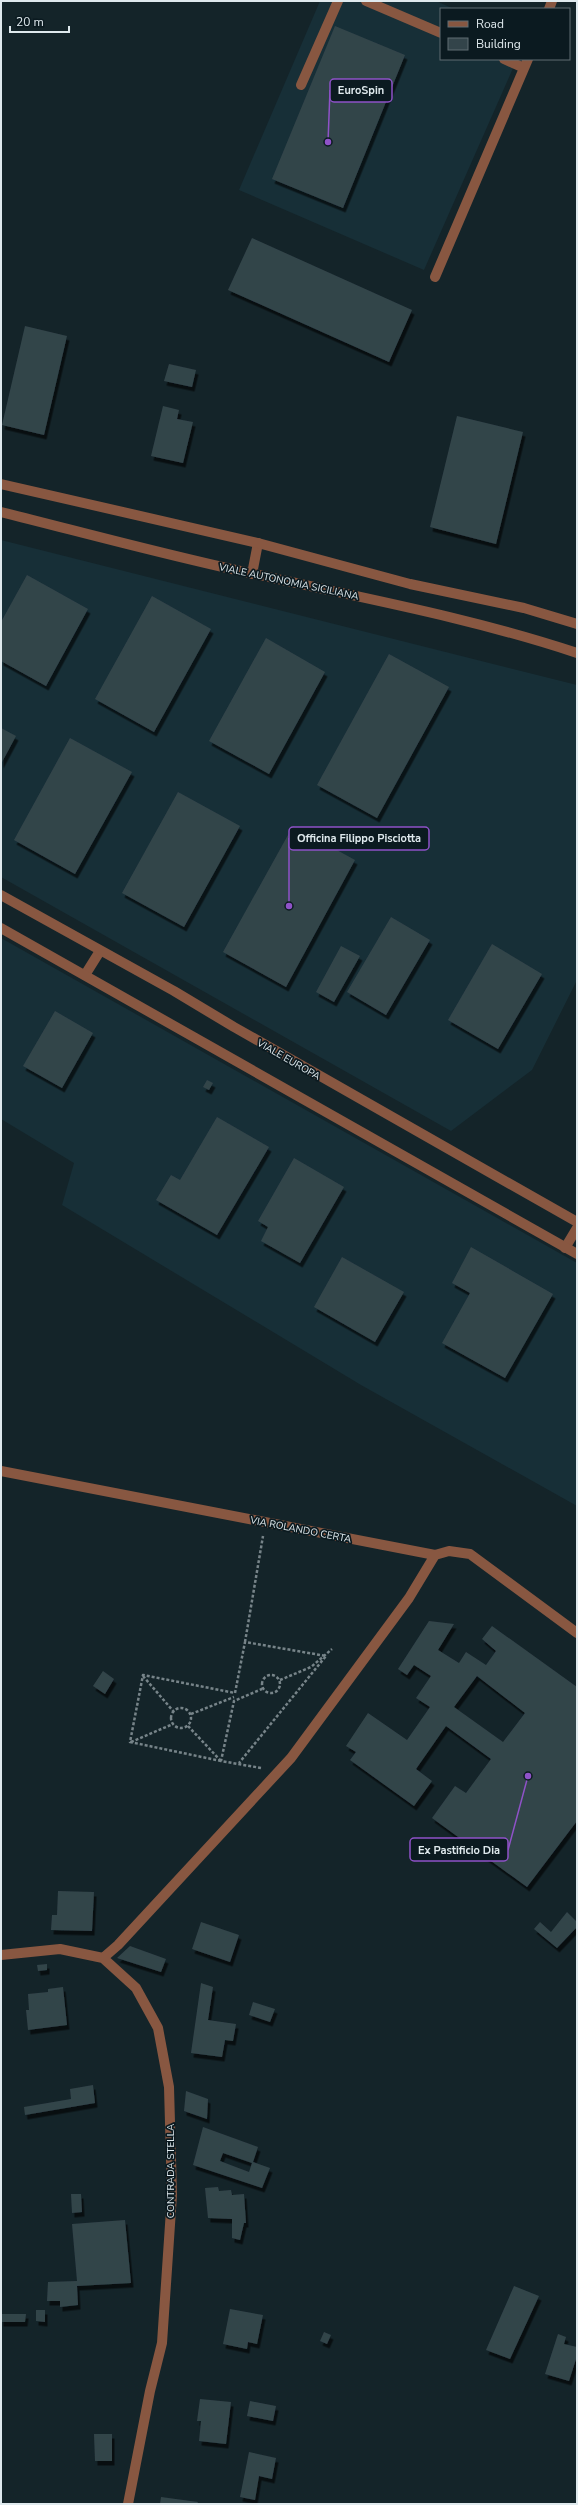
<svg xmlns="http://www.w3.org/2000/svg" width="578" height="2505" viewBox="0 0 578 2505" font-family="'Nunito Sans',sans-serif">
<style>
.built{fill:#172f37}
.building{fill:#33444a;fill-rule:evenodd;filter:url(#shadow)}
.lines{fill:none;stroke-linecap:round;stroke-linejoin:round}
.path{stroke:#778489;stroke-width:2.5;stroke-dasharray:3 2;stroke-linecap:butt}
.lane{stroke:#885741;stroke-width:10}
.street{stroke:#885741;stroke-width:10}
.labels{text-anchor:middle;stroke-width:3.5;stroke-linejoin:round;paint-order:stroke}
.street-label{font-size:10px;fill:#dfe9ed;stroke:#0b1a20}
.leader{fill:none;stroke:#8f52c8;stroke-width:1.5}
.callout-dot{fill:#8f52c8;stroke:#0b1a20;stroke-width:1.5}
.callout{fill:#0b1a20;stroke:#8f52c8;stroke-width:1.5}
.callout-label{font-size:11px;text-anchor:middle;font-weight:bold;fill:#dfe9ed}
</style>
<defs>
<filter id="shadow"><feDropShadow dx="2.5" dy="4.5" stdDeviation="0" flood-color="#0009"/></filter>
</defs>
<rect width="100%" height="100%" fill="#142429"/>
<path class="built" d="M320,1H436L454,9H441V59H517L424,270L239,190Z
M1,540L577,685V980L532,1070L451,1131L1,877Z
M1,938L577,1263V1506L361,1385L62,1205L74,1163L1,1119Z"/>
<path class="building" d="M335,26L405,55L343,208L272,179Z
M252,238L412,310L389,362L228,290Z
M25,326L67,336L44,435L2,425Z
M169,364L196,370L192,387L164,381Z
M163,406L179,410L177,419L193,422L183,463L151,456Z
M457,416L523,432L496,544L430,527Z
M27,575L88,609L46,686L1,661V622Z
M152,596L211,629L154,732L95,699Z
M266,638L325,672L269,774L209,741Z
M389,654L449,687L377,818L317,785Z
M1,728L16,736L1,764Z
M70,738L132,772L75,874L14,840Z
M178,792L240,826L184,927L122,893Z
M293,826L355,860L286,987L223,952Z
M391,917L430,940L386,1015L347,992Z
M492,944L542,974L498,1049L448,1020Z
M341,946L360,956L334,1002L316,992Z
M55,1011L93,1033L62,1088L23,1066Z
M207,1080L213,1083L209,1090L203,1087Z
M217,1117L269,1147L217,1235L156,1200L171,1175L180,1180Z
M294,1158L344,1187L300,1263L261,1241L268,1227L258,1221Z
M471,1247L553,1294L505,1378L442,1343L470,1293L452,1283Z
M342,1257L404,1292L375,1342L314,1307Z
M429,1621L454,1624L438,1650L459,1663L466,1652L486,1665L496,1651L482,1639L492,1626L577,1687V1821L527,1887L432,1818L455,1786L466,1793L491,1759L446,1726L416,1769L432,1781L414,1806L350,1760L356,1752L346,1746L368,1713L407,1740L430,1707L416,1698L431,1676L414,1665L407,1675L398,1669ZM477,1676L525,1713L503,1742L454,1707Z
M103,1671L114,1679L105,1694L93,1686Z
M58,1891L94,1892L92,1931L51,1930L52,1915H57Z
M567,1912L577,1922V1927L557,1948L534,1929L540,1922L551,1932Z
M201,1922L239,1935L230,1962L192,1949Z
M130,1946L166,1959L161,1972L117,1958Z
M47,1964V1970L38,1971L37,1965Z
M201,1983L213,1987L208,2020L236,2024L233,2041L225,2040L222,2057L191,2053Z
M63,1987L67,2025L28,2030L26,2010H29L28,1994L48,1992V1989Z
M253,2002L275,2009L270,2022L249,2015Z
M93,2085L95,2103L25,2115L24,2107L71,2099L70,2089Z
M186,2091L208,2099L207,2119L184,2111Z
M203,2127L258,2147L253,2162L270,2168L262,2188L193,2165ZM223,2153L252,2163L249,2172L220,2161Z
M218,2187L219,2191L231,2190L232,2195L244,2194L246,2223H244L240,2240L232,2238V2219L208,2218L205,2188Z
M71,2194H81L82,2212L72,2213Z
M125,2220L131,2283L77,2286L78,2305L60,2307V2301H47L48,2282L77,2281L72,2224Z
M514,2286L539,2296L510,2359L486,2350Z
M230,2309L263,2315L257,2344L248,2342L247,2349L223,2344Z
M36,2310H45V2322L36,2321Z
M1,2314H26L25,2322H1Z
M324,2332L331,2335L327,2344L320,2341Z
M558,2334L566,2337L564,2344L577,2347V2356L569,2381L545,2374Z
M200,2399L231,2402L226,2444L199,2441L201,2421H197Z
M250,2401L276,2406L273,2421L247,2416Z
M94,2434H112V2461H95Z
M249,2452L276,2458L272,2479L259,2476L255,2500L240,2497Z
M161,2497L198,2502L197,2504H160Z"/>
<g class="lines">
<path class="path" d="M245,1642L263,1536
M262 1684a9 9 0 1 1 18 0a9 9 0 1 1-18 0Z
M143,1676L174,1712
M280,1680L311,1667L332,1649
M171 1718a10 10 0 1 1 20 0a10 10 0 1 1-20 0Z
M191,1714L234,1697
M188,1726L220,1760
M131,1742L173,1724
M221,1761L130,1742L143,1675L235,1693L245,1642L326,1656L239,1763
M261,1768L221,1761L234,1701L262,1689"/>
<path class="lane" d="M366,1L441,33
M549,9L552,1
M504,59L524,68
M301,85L338,1
M435,277L528,59
M252,574L258,543
M85,975L100,951
M565,1248L577,1228"/>
<path class="street" d="M1,484L258,543L410,584L524,608L577,624
M1,512C85,533 169,556 254,574C362,598 472,618 577,653
M1,895L174,991L234,1027L577,1222
M1,928L577,1254
M1,1471L435,1555L449,1551L470,1554L577,1633
M1,1955L60,1949L103,1958L136,1988L158,2028L169,2087L172,2195L162,2343L150,2391L128,2504
M103,1958L118,1945L291,1758L409,1598L435,1555"/>
</g>
<g class="labels">
<g class="street-label">
<text transform="translate(289 581) rotate(12)" y="4">VIALE AUTONOMIA SICILIANA</text>
<text transform="translate(289 1059) rotate(30)" y="4">VIALE EUROPA</text>
<text transform="translate(301 1529) rotate(11)" y="4">VIA ROLANDO CERTA</text>
<text transform="translate(170 2171) rotate(-90)" y="4">CONTRADA STELLA</text>
</g>
</g>
<path class="leader" d="M328 142L330 90M289 906L289 838M528 1776L508 1850"/>
<g class="callout-dot">
<circle cx="328" cy="142" r="4"/>
<circle cx="289" cy="906" r="4"/>
<circle cx="528" cy="1776" r="4"/>
</g>
<g class="callout">
<rect x="330" y="79" width="62" height="23" rx="4"/>
<rect x="289" y="827" width="140" height="23" rx="4"/>
<rect x="410" y="1838" width="98" height="23" rx="4"/>
</g>
<g class="callout-label">
<text x="361" y="94">EuroSpin</text>
<text x="359" y="842">Officina Filippo Pisciotta</text>
<text x="459" y="1854">Ex Pastificio Dia</text>
</g>
<rect width="578" height="2505" fill="none" stroke="#dfe9ed" stroke-width="4"/>
<rect x="440" y="8" width="130" height="52" fill="#0b1a20" stroke="#606d72"/>
<rect x="448" y="21" width="20" height="6" fill="#885741" stroke="#606d72"/>
<text x="476" y="28" font-size="12" fill="#dfe9ed">Road</text>
<rect x="448" y="38" width="20" height="12" fill="#33444a" stroke="#606d72"/>
<text x="476" y="48" font-size="12" fill="#dfe9ed">Building</text>
<path d="M10 26v6h59v-6" fill="none" stroke="#dfe9ed" stroke-width="2"/>
<text x="16" y="26" font-size="12" fill="#dfe9ed" stroke="#0b1a20" stroke-width="3" paint-order="stroke">20 m</text>
</svg>
